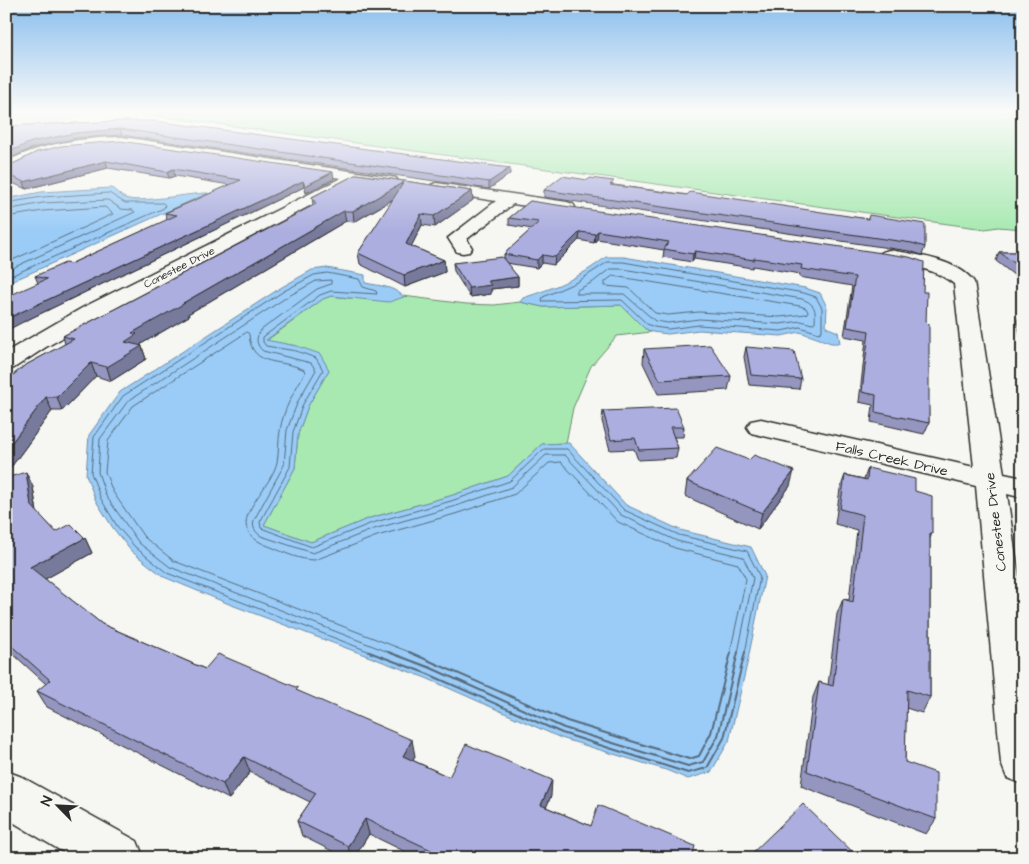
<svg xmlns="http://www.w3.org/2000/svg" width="1029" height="864" viewBox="0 0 1029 864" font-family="'Architects Daughter',sans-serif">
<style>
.built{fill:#e0e0ec}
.green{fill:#a8e9b1;stroke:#6a8a6e}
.water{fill:#9accf7;stroke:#6e8ca5}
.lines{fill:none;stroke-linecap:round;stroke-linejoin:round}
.shore-far1{stroke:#576b7d;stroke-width:1}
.shore{stroke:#576b7d;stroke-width:2}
.minor-casing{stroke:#2b2b2b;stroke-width:3}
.minor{fill:#f6f6f2;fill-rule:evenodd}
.wall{fill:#9496c0;stroke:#2b2b2b}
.shaded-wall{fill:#787a9c;stroke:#2b2b2b}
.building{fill:#acaedf;stroke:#2b2b2b}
.labels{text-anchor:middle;stroke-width:4;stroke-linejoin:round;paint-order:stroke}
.far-street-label{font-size:11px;fill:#2b2b2b;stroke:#f6f6f2}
.street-label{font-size:14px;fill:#2b2b2b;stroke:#f6f6f2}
</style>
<rect width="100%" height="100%" fill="#f6f6f2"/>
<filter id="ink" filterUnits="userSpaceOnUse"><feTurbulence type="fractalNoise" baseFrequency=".02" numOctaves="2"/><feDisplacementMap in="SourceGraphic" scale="10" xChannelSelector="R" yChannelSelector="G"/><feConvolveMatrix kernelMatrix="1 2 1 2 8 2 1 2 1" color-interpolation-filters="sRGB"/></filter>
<g filter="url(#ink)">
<path class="built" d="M6,111H86L95,113L6,138Z"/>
<path class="green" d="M122,111H1023V229L998,227L985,229Z
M331,296L348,298L403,296L466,304L494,305L520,302L543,307L621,305L644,328L651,332L617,336L591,366L573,408L566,443L542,444L508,476L450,496L370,518L311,542L264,525L295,468L298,434L308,406L329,370L297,346L266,341L323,299Z"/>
<path class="water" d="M112,188C116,191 120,196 125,198C139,204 189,193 208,193L6,284V199L41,192Z
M606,257H624L805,288L820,293L827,307L826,327L838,332L840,343H831L800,332L781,336L699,330L668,334L652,332L644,328L621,305L543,307L520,302L523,298C554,288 580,278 606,257Z
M327,268L365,275V283C380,286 393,286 404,297L389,302L331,296L323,299L266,340L297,346L320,354L329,370L308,406L298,434L295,468L264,525L311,542L370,518L450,496L508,476L542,444L569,443L626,505L680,530L751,547L765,576L747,664L729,741L711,772L688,779L666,770L561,738L426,678L229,604L164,577L131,551L113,528L96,501L86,475L89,435L120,392L282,287L312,270Z"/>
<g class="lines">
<path class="shore-far1" d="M6,203L42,197L109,193L125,203H163L165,205L164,208L6,278
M6,210L43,203L108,200L121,209L133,210L135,212L6,271
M6,217L43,211L105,207L113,214L6,263
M608,262H623L804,293L816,297L822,308V331L819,333L800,327L781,331L699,325L668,329L654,327L647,324L622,300L542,301L543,297L577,282Z
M610,269H623L802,299C815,304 816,309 815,322L812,324L801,321L780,324L699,319L668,323L655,321L624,294H577V290L593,282Z
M613,276L800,306L806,308L808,312L806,314L780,317L699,312L668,315L655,313L629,288L605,286V282Z
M373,653L167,573L135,547L117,526L101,499L91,473L94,437L123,396L284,291L314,275L327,273L359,279L363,287L376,291L377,294L331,291L320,295L263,337V342L266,346L296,351L316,358L323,370L303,404L293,432L290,467L260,522L261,528L312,547L372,523L451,501L510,481L544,449H567L624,510L679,535L747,551L760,577L745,653
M391,653L170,567L139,543L106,496L98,472L100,439L128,401L287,297L316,281L331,280V284L317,289L261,330C255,338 256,345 263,351L311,363L316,370L298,401L287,430L284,465L254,520C252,527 255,532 261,536L313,553L374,529L453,507L512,487L546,455H565L621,515L677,541L743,557L753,578L738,653
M412,653L174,561L144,537L113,492L105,472L108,441L133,406L247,332L249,334C251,370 283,357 306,371C295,390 283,409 280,431C278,441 279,452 277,462C270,494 215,527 271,547C285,553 300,560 315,560L377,536L455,514L515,494L549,463L561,462L618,522L675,548L738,564L746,579L730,653"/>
<path class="shore" d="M369,652L428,674L562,733L688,773L707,768L724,738L745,652
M388,652L431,668L564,728L688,766L703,762L718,736L738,652
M409,652L567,721L689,759L699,756L711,733L731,652"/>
<g class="minor-casing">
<path id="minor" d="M122,137L391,177L396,178L398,181L396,184L391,185L353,180L351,184L98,318L46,347L14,368L6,370V352L82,308L341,178L122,145L63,150L39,157L13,170L6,171V162C42,143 82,138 122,137Z
M436,183L567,202L573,204L575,207L573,210L567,212L513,204L467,239L472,248L469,252L463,253L457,252L448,238L496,201L431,191L428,188L431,185Z
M889,250C914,254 959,260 974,282L1004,474L1023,478V498L1007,494L1023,606V784L1007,778L1001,763L976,486L751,433L747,427L751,421L761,419L974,467L954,284C931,266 910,267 882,260L880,256L882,252Z
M6,771L22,777L137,841L144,858H73L6,818Z"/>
</g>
<use href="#minor" class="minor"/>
</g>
<path class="wall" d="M127,121L510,174L489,189L122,135L77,138L33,148L6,160V126Z
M37,152L334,179L306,193L304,187L23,322L38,283L35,276L70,264L167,220L165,213L230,185L175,176L169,178L108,168L26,189L6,180V166L11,165Z
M357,174L472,191L473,200L435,227L422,225L411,246L444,260L445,272L405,287L360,264L358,253L394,199L354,222L346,221L188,314L189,316L141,344L146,359L111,381L96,376L62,411H52L6,474V381L24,366L65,344L63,336L313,205L312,197Z
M588,180L614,185L868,219L925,247L922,255L909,251L544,197V190Z
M530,201L923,292L926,323L929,423L924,434L871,422L873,405L859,402L866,340L844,336L852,286L799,277L800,274L753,266L752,268L694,259L692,262L663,257L664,250L597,239L594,243L579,240L554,265L542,263L537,268L506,263L518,277V286L491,289V294L470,297L454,271L453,263L504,259V254L532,229L509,225V218Z
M999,252H1023V295L1019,279L996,261Z
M1022,311H1023V348L1017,321Z
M746,347L801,379L799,389L749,385L744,357Z
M644,349L731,376L728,390L658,394L643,363Z
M603,411L684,427L683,437H674L678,448L676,458L638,460L634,449L610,450L602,421Z
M868,468L915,491L932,533L930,539V697L922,713L906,708L905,762L936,819L926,834L801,786L813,697L819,682L828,685L837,614L843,599L849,600L857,530L835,524L840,489L845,475L864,479Z
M6,478L33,487L37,512L56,532L85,538L92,553L45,579L102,624L205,669L299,692L415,756L412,760L449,777L551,796L546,807L591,826L692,858H418L369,834L354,858H346L302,836L297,821L310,802L250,772L229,799L47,707L37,691L46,684L12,653L6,656Z
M687,481L790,486L758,529L685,496Z"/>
<path class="shaded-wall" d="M120,129L122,135L77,138L33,148L6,160V153L31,142L75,133Z
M106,161L108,168L26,189L24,182Z
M510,168V174L489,189V182Z
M173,169L175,176L169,178L167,172Z
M333,172L334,179L306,193L305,186Z
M303,181L304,187L23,322L6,331V320L19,313Z
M404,182L405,192L354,222L353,211Z
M472,191L473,200L435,227L434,216Z
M344,211L346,221L188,314L189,316L141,344L146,359L111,381L107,367L132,333L183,303Z
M421,214L422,225L407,255L406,244Z
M598,231L597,239L594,243L595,234Z
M580,232L579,240L554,265L555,257Z
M695,251L694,259L692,262L693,254Z
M542,255V263L537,268V260Z
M444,260L445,272L405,287L404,275Z
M518,277V286L491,289V294L470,297L469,288L488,281Z
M91,363L96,376L62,411L57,397Z
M46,397L52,411L6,474V450Z
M794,471L790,486L758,529L762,513Z
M26,472L33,487L38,520L31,505Z
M85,538L92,553L38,583L30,567Z
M6,644L12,653L6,656Z
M412,740L415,756L405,772L403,756Z
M244,757L250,772L229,799L223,784Z
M552,780L551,796L541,820V805Z
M365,819L369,834L354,858H351L348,846Z"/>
<path class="building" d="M127,121H155L510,168L489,182L120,129L75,133L31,142L6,153V148L8,147H6V126Z
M120,141L333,172L305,186L303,181L19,313L6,320V297L47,279L35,276L65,263L70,264L177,215L165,213L241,180L173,169L167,172L106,161L24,182L6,174V166L11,165L37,152L61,146Z
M357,174L472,191L434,216L421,214L406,244L444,260L404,275L358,253L404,182L353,211H344L183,303H185L132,333L137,334L125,342L142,346L107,367L91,363L57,397H46L6,450V381L24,366L74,339L63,336L316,204L312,197Z
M562,176L588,180L590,178L614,181L610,185L687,195L690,192L868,219L869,215L925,224V247L912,243L544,190Z
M530,201L909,257L924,262L923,292H927L926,323L929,324V423L875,412L876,395L862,392L869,331L847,327L855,277L801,269L802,265L754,258V260L695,251L693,254L664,249L669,242L598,231L595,234L580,232L555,257L542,255L537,260L504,254L539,222L509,218Z
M999,252H1023V269Z
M502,257L518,277L488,281L491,285L469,288L453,263Z
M710,345L731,376L660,380L644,349Z
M746,347L794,351L801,379L751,375Z
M676,408L684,427H670L678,448L639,450L635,438L611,440L603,411Z
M717,448L749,460L754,455L794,471L762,513L687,481Z
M868,468L915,479V491L932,496V533H930V697L907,690L905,762L936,773V819L807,771L819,682L833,686L843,599L853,602L863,515L840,509L845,475L867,480Z
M26,472L31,505L56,532L71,524L85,538L30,567L102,624L205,669L218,654L298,688L296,690L412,740L403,756L449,777L466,744L552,780L541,805L591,826L598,805L695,846L692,858H443L444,856L365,819L348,846L297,821L316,793L244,757L223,784L37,691L50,680L6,641V478Z
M803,804L859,858H749L748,857Z"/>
</g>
<linearGradient id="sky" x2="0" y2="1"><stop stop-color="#89beee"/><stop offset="0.48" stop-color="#fbfbf9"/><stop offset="1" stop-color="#fbfbf9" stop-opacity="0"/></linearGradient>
<rect width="1029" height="232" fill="url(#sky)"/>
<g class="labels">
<g class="far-street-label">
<text transform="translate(179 267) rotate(-27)" y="4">Conestee Drive</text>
</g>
<g class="street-label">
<text transform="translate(892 458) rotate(13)" y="5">Falls Creek Drive</text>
<text transform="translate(995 522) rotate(-97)" y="5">Conestee Drive</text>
</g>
</g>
<rect width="1029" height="864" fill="none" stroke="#f6f6f2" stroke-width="25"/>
<rect x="12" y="12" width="1004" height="839" fill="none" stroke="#2b2b2b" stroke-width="2" filter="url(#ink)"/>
<g transform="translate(58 806) rotate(294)" stroke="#f6f6f2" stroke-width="4" paint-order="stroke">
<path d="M0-4L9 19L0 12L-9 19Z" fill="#2b2b2b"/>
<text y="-8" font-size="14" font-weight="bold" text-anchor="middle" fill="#2b2b2b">N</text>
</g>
</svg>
